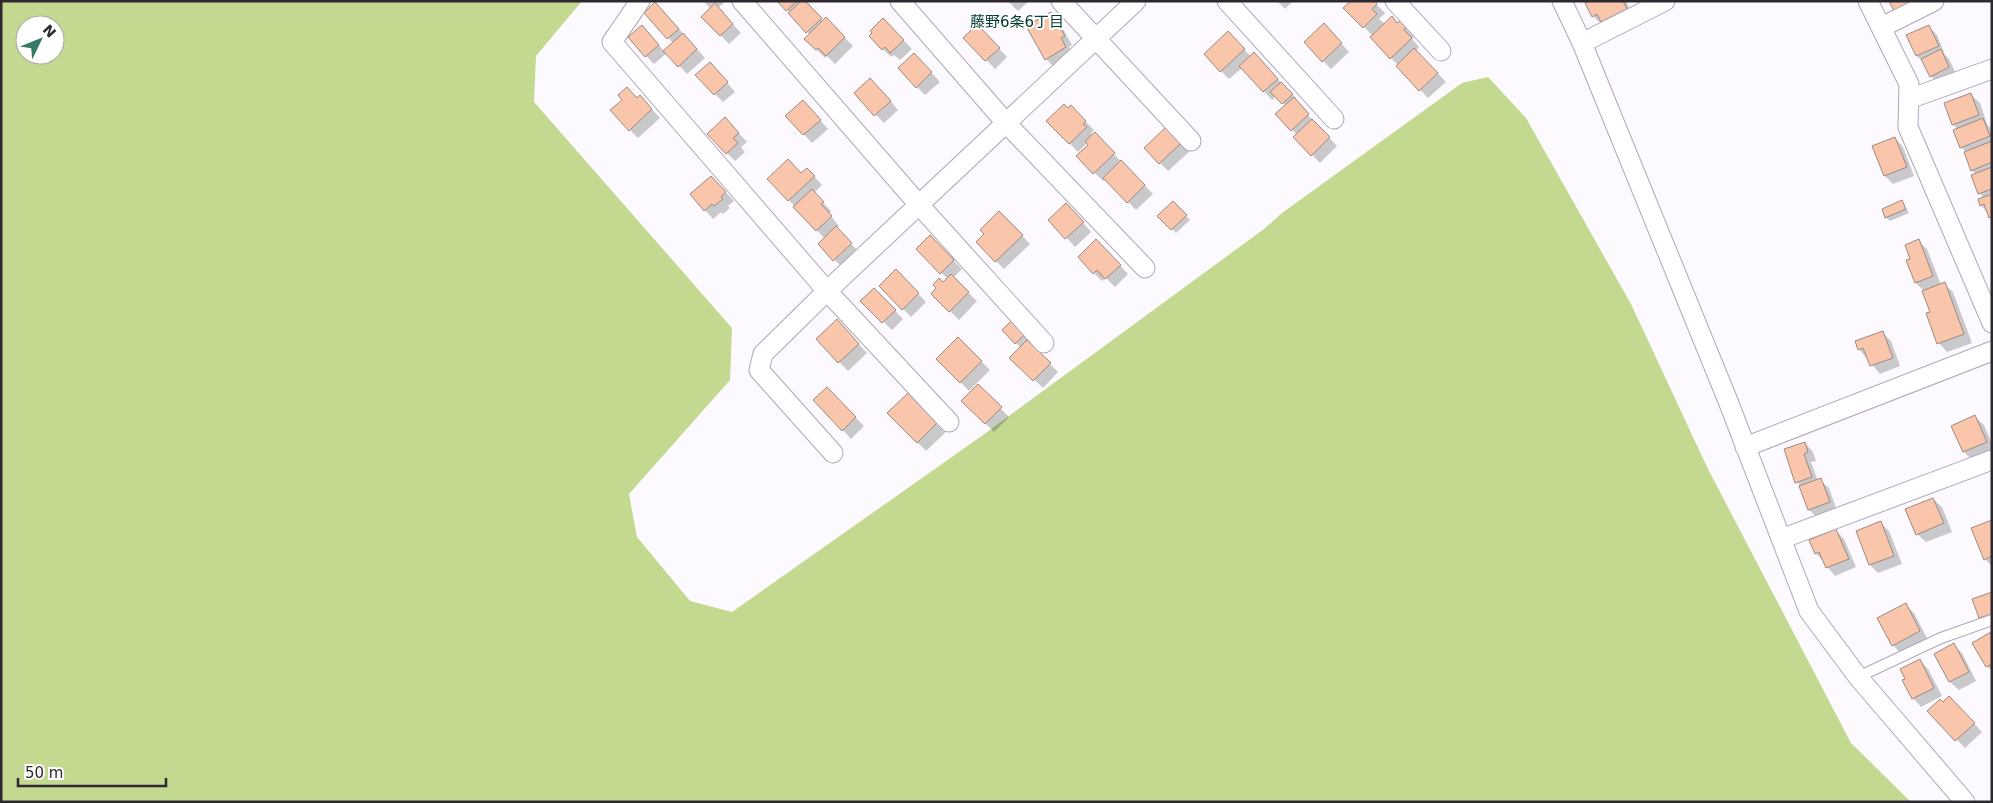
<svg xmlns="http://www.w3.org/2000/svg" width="1993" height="803" viewBox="0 0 1993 803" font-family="'DejaVu Sans','Noto Sans JP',sans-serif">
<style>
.green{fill:#c3d98f;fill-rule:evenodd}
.shadow{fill:#0003}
.building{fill:#f9c6ac;stroke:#9d897f}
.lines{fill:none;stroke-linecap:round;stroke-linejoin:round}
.lane-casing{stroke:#b0a6b9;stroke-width:12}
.street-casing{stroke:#b0a6b9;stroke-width:21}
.lane{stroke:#fff;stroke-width:10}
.street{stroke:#fff;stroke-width:19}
.labels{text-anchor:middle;stroke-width:4;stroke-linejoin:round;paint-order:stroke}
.neighbourhood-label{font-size:15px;fill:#013c30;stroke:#fff}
</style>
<rect width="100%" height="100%" fill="#fcfafe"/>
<path class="green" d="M1,1H582L536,56L534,102L732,328L730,380L629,494L637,537L690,601L732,612L983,435L1264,229L1282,213L1462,83L1488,77L1526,118L1631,304L1707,467L1851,743L1911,802H1ZM25,25H55V55H25Z"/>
<path class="shadow" d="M703,1H726L718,8L741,33L729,44L703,17L711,9Z
M779,1H807L810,5L809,6L824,22L826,19L853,46L835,64L827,56L825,58L806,39L810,35Z
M1008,1H1029L1018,11Z
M1277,1H1293L1285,9Z
M1373,1L1385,13L1379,19L1385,24H1398L1400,22L1414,37L1412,39L1419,47L1416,51L1446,82L1428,98L1372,37L1373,36L1345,8Z
M1592,1H1626L1634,18L1601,24L1593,16Z
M664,12L705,58L687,74L667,53L654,64L646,56L650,35L664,51L673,43L646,13Z
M1050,13L1059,22L1072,45L1069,47L1074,56L1054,67L1046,59Z
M883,19L912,49L900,60L894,55L891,57L883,49Z
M977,26L1007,57L995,69L965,38Z
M1929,27L1937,35L1945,55L1949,59L1957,76L1939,84L1931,76L1925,64L1917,56L1908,36Z
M1332,33L1349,52L1331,69L1323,61Z
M1237,41L1251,57L1262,63L1296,98L1294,100L1337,146L1320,163L1295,137L1297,135L1277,114L1286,106L1276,96L1272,100L1242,68L1229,79L1221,71Z
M922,63L940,82L925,95L917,87Z
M718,72L735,92L723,102L715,94Z
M879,88L898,110L884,123L855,93Z
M1971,95L1980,103L1987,124L1992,130V218L1981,205L1984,198L1979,193L1976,174L1972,170L1966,152L1961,147L1958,129L1953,125Z
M638,99L648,105L660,118L638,138L630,130Z
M1071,107L1094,130L1091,133L1093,135L1094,134L1153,194L1136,210L1105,179L1103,181L1078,156L1090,145L1088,142L1078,152L1048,121Z
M811,110L828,129L812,143L787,116Z
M733,127L747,142L741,147L745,152L735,161L727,153Z
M1175,137L1189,152L1168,171L1160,163Z
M1895,138L1903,147L1914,176L1893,184L1885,176Z
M807,169L822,185L814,193L831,211L829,214L839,226L836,228L859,252L843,268L819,244L825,239L769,179L802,174Z
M720,186L734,201L728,206L730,208L723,214L721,212L713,219L691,195Z
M1902,202L1909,213L1890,221L1886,217Z
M1173,203L1190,220L1176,233L1159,216Z
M999,212L1030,244L1004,269L977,242L985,234Z
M1075,213L1091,232L1075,247L1050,220Z
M930,237L962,269L953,278L977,301L959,320L933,294L948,279L917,249Z
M1918,241L1927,249L1941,285L1944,284L1953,292L1972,343L1947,352L1939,343L1932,312L1924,291L1916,283Z
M1105,249L1128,274L1115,287L1106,278L1102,281L1094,273Z
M896,271L926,302L911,317L881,286Z
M874,289L903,319L892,330L862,301Z
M1013,321L1029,338L1026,340L1058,372L1043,388L1011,358L1021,348L1003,330Z
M845,329L867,353L848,371L817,339Z
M1882,332L1891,341L1900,366L1880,374L1859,349Z
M958,338L990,370L969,391L938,359Z
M978,386L1009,417L994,432L963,401Z
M827,389L864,426L851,439L843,430Z
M908,395L945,433L926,451L889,413Z
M1975,417L1984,425L1992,444V452L1972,460L1964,452L1953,426Z
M1805,443L1813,452L1816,461L1811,462L1818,481L1820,480L1829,488L1837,511L1818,518L1809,510L1800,486L1797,482Z
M1933,499L1942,507L1952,532L1926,542L1917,534Z
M1992,521V566L1985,559Z
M1881,523L1889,531L1902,564L1878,573L1870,565L1857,532Z
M1836,531L1844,539L1856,567L1835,576L1816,553Z
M1905,605L1914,613L1928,640L1901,654L1893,645Z
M1991,634L1992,635V671L1987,666Z
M1953,645L1962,653L1976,681L1959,690L1950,682L1936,654Z
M1920,661L1928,669L1942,696L1921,707L1913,698Z
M1943,704L1958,706L1982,732L1965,748L1929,711Z"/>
<path class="building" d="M777,1H797L786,11Z
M801,1H805L822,18L806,33L788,13Z
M1351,1H1375L1377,4L1372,9L1377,14L1363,28L1343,8Z
M1589,1H1623L1627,9L1601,22L1597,14L1592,17L1585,3Z
M1889,1H1918L1895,13Z
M655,2L679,29L667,39L644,13Z
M715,3L733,24L720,36L701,17Z
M1051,12L1065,36L1061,38L1066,47L1045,60L1026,26Z
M1392,16L1397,23L1400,21L1406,27L1404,30L1412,38L1390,59L1370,37Z
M826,17L845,37L826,56L818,48L816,50L804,39Z
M883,18L904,40L890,53L885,47L882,50L869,36L872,33L870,31Z
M1324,23L1342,43L1322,62L1304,42Z
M977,24L1000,48L985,61L963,38Z
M642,25L659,45L645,57L628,37Z
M1929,25L1939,46L1916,56L1906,35Z
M1228,31L1245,49L1220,72L1204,54Z
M683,33L697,49L678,67L663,51Z
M1414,48L1438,73L1419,91L1396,66Z
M1941,49L1949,67L1930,77L1921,59Z
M1254,52L1278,79L1263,92L1239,66Z
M914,53L932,72L916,88L898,68Z
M710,62L728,82L714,95L695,75Z
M870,78L891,101L874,116L854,93Z
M1281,82L1293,94L1282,104L1270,92Z
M627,87L637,98L640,95L652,109L629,131L610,110L622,100L618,95Z
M1971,93L1979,115L1952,125L1944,103Z
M1294,97L1309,114L1291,131L1275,114Z
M803,100L821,120L803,135L785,116Z
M1064,104L1068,108L1071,105L1086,121L1083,124L1087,127L1069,144L1046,121Z
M725,117L739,133L733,138L738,143L726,154L707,134Z
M1983,118L1990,136L1960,148L1953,130Z
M1312,119L1330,137L1311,156L1293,137Z
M1166,127L1181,143L1159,164L1144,148Z
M1095,132L1115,153L1093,174L1076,156L1088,145L1085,141Z
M1895,137L1907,167L1884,176L1872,146Z
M1992,141V162L1971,171L1964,152Z
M788,159L801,173L807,168L815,176L788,201L767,179Z
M1121,160L1145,185L1127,203L1103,178Z
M1992,167V189L1978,194L1971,175Z
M711,176L726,192L721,197L723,199L714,206L712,204L704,211L690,194Z
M812,189L824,202L821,204L832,216L816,231L793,207Z
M1992,194V217L1989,218L1984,204L1980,206L1978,199Z
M1902,200L1906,209L1885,218L1882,209Z
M1173,201L1187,215L1171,230L1157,216Z
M1066,203L1084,222L1065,239L1048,220Z
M999,211L1023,235L995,262L976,242L984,234L980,230Z
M836,226L852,243L833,261L818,244Z
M930,235L954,260L940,274L916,249Z
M1096,239L1121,265L1105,279L1097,270L1093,274L1078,257Z
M1919,239L1933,276L1915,283L1906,260L1910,259L1905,245Z
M896,269L919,293L902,310L879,286Z
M951,274L969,292L949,312L931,294L936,288L933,285L939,278L943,282Z
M1945,282L1964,334L1937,344L1926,313L1930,312L1922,291Z
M874,288L896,310L882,323L860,301Z
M837,319L859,344L838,363L816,339Z
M1013,319L1026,333L1015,344L1002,330Z
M1883,331L1893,358L1870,366L1863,348L1858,350L1855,341Z
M958,337L982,361L960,383L936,359Z
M1027,340L1051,363L1033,381L1009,358Z
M978,384L1002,407L985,424L961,401Z
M827,387L856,417L842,431L813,400Z
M908,393L937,423L917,443L887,413Z
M1975,415L1987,442L1963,452L1951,426Z
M1805,442L1808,452L1804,454L1812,477L1795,483L1784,449Z
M1821,478L1830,502L1808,510L1799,486Z
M1933,498L1944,523L1916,535L1905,509Z
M1992,520V556L1984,560L1971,528Z
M1881,521L1894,556L1869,565L1856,531Z
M1836,529L1849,559L1826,568L1819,552L1815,554L1809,540Z
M1992,592V614L1979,618L1972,599Z
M1906,603L1920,631L1892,646L1877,618Z
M1991,632L1992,664L1986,667L1972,643Z
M1954,643L1969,672L1949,682L1934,654Z
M1920,659L1934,688L1912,699L1902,680L1905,679L1900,669Z
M1949,696L1975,723L1955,741L1927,711L1940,699L1943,702Z"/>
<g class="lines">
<g class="lane-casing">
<path id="lane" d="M1858,677L1941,638L1992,620"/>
</g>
<g class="street-casing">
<path id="street" d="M640,1L612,42L827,291L1136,1
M742,1L920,206L1044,343
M900,1L1007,124L1145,268
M1061,1L1191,141
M1227,1L1334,119
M1395,1L1441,51
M1562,1L1582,43L1728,401L1809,611L1858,677L1965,802
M1868,1L1909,84L1908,127L1992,323
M1882,27L1934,1
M1582,43L1665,1
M1909,99L1992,69
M1745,447L1992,351
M833,453L759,370L763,354L827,291L949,422
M1781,539L1992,460"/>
</g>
<use href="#lane" class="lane"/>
<use href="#street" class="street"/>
</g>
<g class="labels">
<g class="neighbourhood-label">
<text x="1017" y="27">藤野6条6丁目</text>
</g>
</g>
<rect width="1993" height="803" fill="none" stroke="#2d2930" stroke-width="5"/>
<g transform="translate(40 40) rotate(47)"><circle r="24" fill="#ffffff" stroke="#aba9ac"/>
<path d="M0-4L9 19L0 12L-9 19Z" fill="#387867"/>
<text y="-8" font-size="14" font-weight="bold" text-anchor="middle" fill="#2d2930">N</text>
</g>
<path d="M18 778v8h148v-8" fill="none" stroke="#2d2930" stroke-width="2.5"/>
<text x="25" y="778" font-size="15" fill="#2d2930" stroke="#ffffff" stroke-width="4" paint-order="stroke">50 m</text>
</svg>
